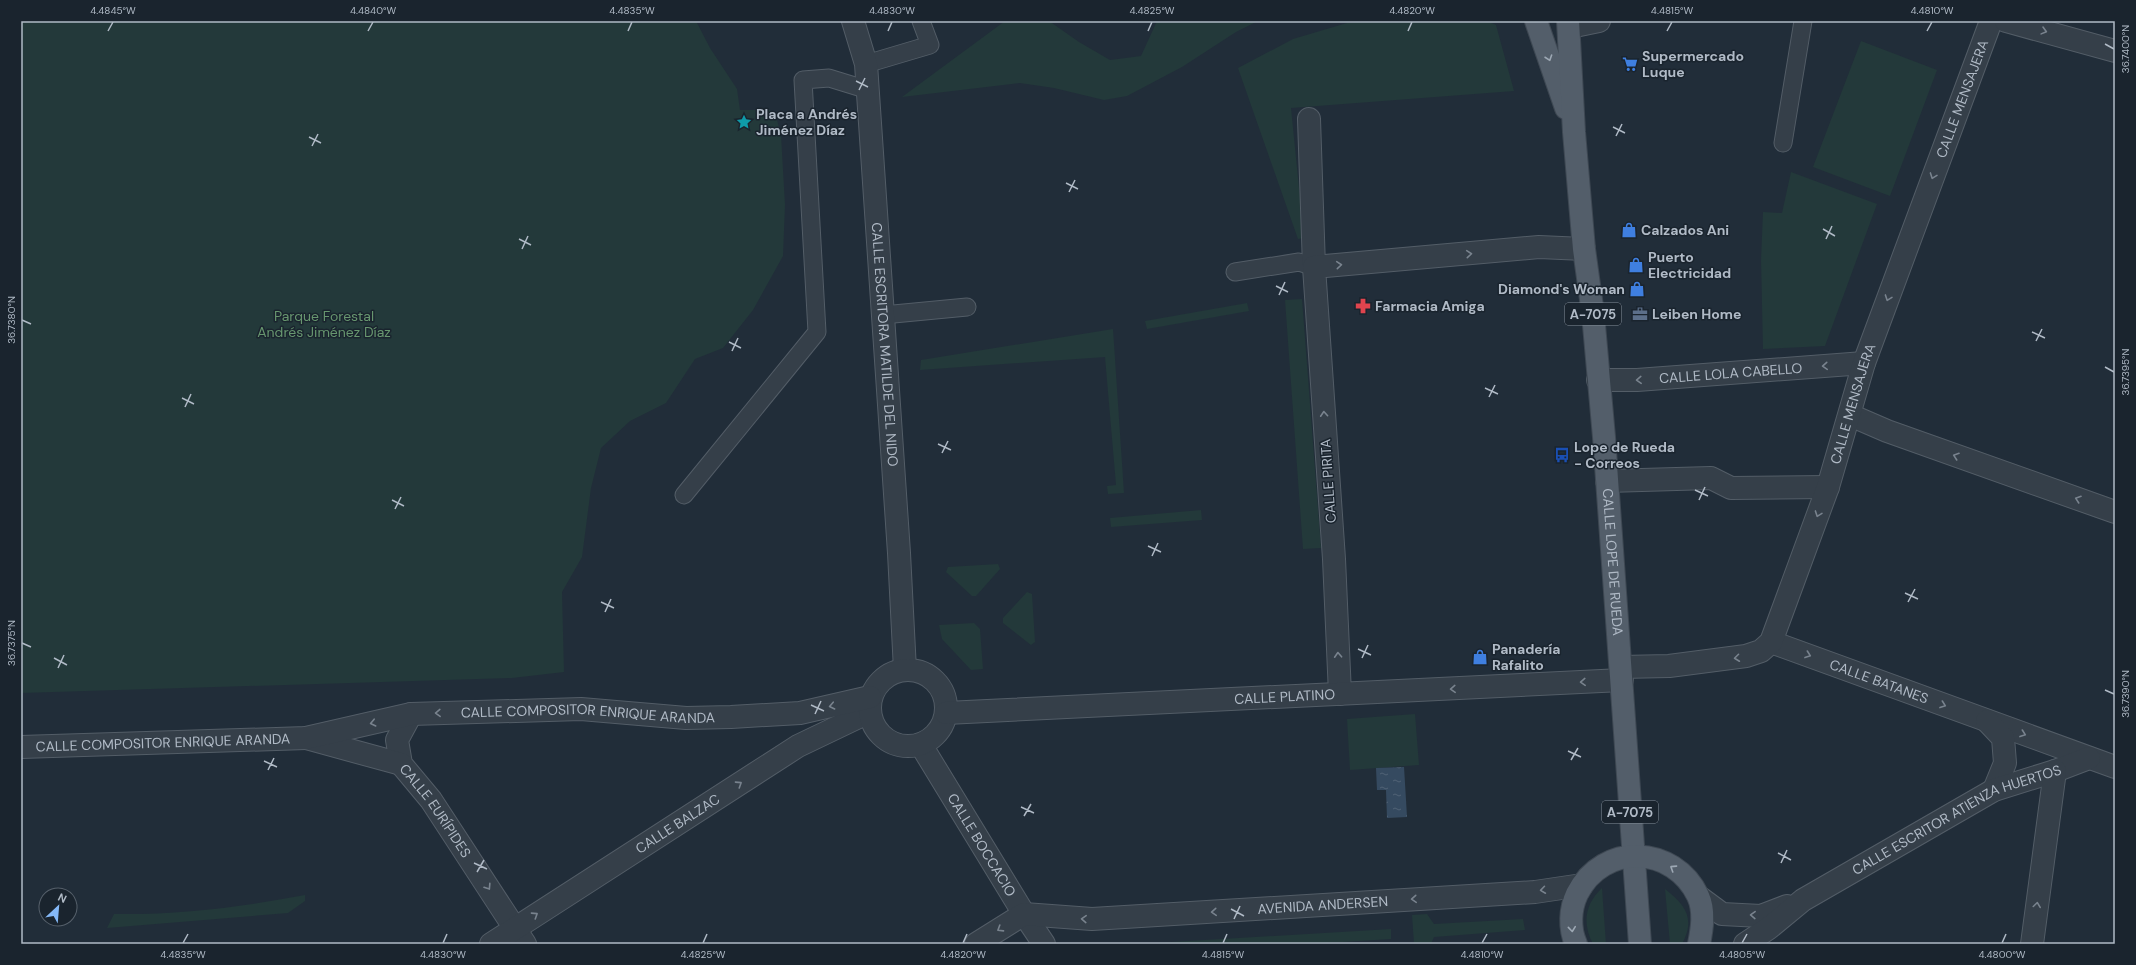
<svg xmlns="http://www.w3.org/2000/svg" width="2136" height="965" viewBox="0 0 2136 965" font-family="'DM Sans',sans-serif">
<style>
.green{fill:#23393a}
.water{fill:url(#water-ripples)}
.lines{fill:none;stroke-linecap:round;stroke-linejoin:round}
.service-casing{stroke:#535d67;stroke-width:19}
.pedestrian-casing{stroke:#535d67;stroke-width:24}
.minor-casing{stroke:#535d67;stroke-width:24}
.tertiary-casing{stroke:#535d67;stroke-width:24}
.primary-casing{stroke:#3e4853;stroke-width:24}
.service{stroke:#353f49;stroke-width:17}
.pedestrian{stroke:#353f49;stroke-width:22}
.minor{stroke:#353f49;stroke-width:22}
.tertiary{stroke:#353f49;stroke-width:22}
.primary{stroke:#535e6a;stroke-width:22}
.oneway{stroke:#79838e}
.oneway2{stroke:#9da8b4}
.ticks{fill:none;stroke:#b0bac6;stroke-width:1.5}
.labels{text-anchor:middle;stroke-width:3;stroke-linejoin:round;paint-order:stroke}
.shield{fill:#1a242e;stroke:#838d98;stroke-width:1}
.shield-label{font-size:13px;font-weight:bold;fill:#b0bac6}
.poi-label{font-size:14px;font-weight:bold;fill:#b0bac6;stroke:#1a242e;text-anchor:start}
.street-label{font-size:14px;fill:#b0bac6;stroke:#1a242e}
.park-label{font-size:14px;fill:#67966f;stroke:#1a242e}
.neatline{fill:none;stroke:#b0bac6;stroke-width:1.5}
.ticks-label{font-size:10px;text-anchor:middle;fill:#b0bac6}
</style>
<defs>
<pattern id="water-ripples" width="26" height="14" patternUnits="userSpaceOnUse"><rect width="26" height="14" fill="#354a60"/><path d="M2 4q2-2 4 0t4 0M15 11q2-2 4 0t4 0" fill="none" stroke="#506275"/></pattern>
</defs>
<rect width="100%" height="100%" fill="#212d39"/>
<path class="green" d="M21,21H696L710,48L737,89L740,110H770L777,120L781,135L785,205L783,256L753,310L723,348L695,359L666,403L630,421L601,448L591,488L582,557L562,592L564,672L512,678L21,693Z
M1005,21H1049L1079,42L1110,60L1141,56L1157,21H1258L1236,32L1182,67L1127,96L1104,100L1054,88L1020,83L902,97Z
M1369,21H1487L1496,25L1514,91L1291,108L1304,238L1298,239L1238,68L1293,39L1347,23Z
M1861,41L1937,70L1890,196L1813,167Z
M1791,172L1877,204L1825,346L1763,349L1761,260L1763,212L1782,213Z
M1302,299L1321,548L1303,549L1285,300Z
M1247,303L1249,311L1147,329L1145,321Z
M1113,329L1124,493L1108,494L1107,486L1116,485L1105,357L920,370L921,360Z
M1201,510L1202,520L1111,527L1110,518Z
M998,564L1000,569L976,596H972L946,572L948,567Z
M1027,592L1032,594L1035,642L1031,645L1003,623V618Z
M974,623L980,629L983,669L971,670L942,639L939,625Z
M1415,714L1419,765L1350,770L1347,719Z
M1602,888L1606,944H1593C1582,923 1585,904 1602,888Z
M1665,889C1685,905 1696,918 1682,944H1670Z
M305,895V901L288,913L107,928L114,914C178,915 242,907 305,895Z
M1427,914L1434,924L1523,919L1525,930L1434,937L1431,944H1414L1412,915Z
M1391,929V939L1311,944H1138Z"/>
<path class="water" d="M1404,767L1407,817L1387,818L1386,790H1377L1376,768Z"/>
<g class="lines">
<g class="service-casing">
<path id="service" d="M866,64L930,45L921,21
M1783,143L1803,21
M1235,272L1299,262L1314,267
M883,315L967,307
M684,495L817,332L803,80L829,78L868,90"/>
</g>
<g class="pedestrian-casing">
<path id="pedestrian" d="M1607,481L1711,478L1731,488L1828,487"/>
</g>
<g class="minor-casing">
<g id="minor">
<path id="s1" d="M853,21L866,64L899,553L905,670"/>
<path d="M1309,119L1314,267"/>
<path id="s2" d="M1598,380H1637L1864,363"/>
<path d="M1850,415L1887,431L2115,512"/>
<path id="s3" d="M1771,642L2115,767"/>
<path id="s4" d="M1621,667L1669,666L1746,656L1761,651L1771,642L1828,487L1864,363L1991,21"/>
<path d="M1340,694L1334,559L1314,267L1539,247L1584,249"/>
<path id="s5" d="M411,714L397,740L401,764L431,800L525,944"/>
<path d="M1987,721L2003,738L2005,763L1994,790"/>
<path d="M306,738L401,764"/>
<path id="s6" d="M921,745L1024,914L1044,944"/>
<path d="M1699,897L1722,914L1761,916L1787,906"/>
<path id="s7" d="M491,944L798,746L869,712"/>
<path id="s8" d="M976,944L1024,914L1092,919L1535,892L1582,885"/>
<path id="s9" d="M1745,944L1769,928L1803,900L1994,790L2055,771L2089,758"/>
<path d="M2032,944L2055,771"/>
</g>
</g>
<g class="tertiary-casing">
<g id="tertiary">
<path d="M2006,21L2115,51"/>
<path d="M1570,27L1599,21"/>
<circle cx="908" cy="708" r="38"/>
<path id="s10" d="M946,713L1622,680"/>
<path id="s11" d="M21,747L306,738L411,714L581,709L686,718L731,717L800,713L870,697"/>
</g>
</g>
<g class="primary-casing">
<g id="primary">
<path d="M1536,21L1566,108"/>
<path id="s12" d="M1568,21L1574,132L1584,249L1593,314L1604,437L1640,944"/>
<path d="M1576,944C1569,928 1570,909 1577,894C1603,842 1674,845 1698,896C1705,911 1702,929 1699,944"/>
</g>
</g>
<use href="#service" class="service"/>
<use href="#pedestrian" class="pedestrian"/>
<use href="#minor" class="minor"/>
<use href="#tertiary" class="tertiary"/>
<use href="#primary" class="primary"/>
</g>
<defs><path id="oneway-chevron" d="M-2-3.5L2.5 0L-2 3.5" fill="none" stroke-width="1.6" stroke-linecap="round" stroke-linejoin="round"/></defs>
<g class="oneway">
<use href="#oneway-chevron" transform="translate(2044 31) rotate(15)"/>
<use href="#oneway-chevron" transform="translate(1933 176) rotate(110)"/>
<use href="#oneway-chevron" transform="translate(1469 254) rotate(-5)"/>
<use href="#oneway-chevron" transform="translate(1339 265) rotate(-5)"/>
<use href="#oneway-chevron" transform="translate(1888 298) rotate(110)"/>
<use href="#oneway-chevron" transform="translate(1825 366) rotate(176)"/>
<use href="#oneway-chevron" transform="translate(1639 380) rotate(177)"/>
<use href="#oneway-chevron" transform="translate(1324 414) rotate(-94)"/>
<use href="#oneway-chevron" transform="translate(1956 456) rotate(-161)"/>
<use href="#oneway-chevron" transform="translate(2078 499) rotate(-161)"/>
<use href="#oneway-chevron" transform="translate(1818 514) rotate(110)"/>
<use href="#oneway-chevron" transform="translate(1338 655) rotate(-93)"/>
<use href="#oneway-chevron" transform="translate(1808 655) rotate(20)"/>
<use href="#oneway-chevron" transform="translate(1737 658) rotate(173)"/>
<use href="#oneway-chevron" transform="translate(1583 682) rotate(177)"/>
<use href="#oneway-chevron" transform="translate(1453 689) rotate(177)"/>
<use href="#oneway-chevron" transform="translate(1943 705) rotate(20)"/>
<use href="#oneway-chevron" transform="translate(832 706) rotate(168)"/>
<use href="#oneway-chevron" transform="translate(438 713) rotate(178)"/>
<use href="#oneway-chevron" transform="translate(373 723) rotate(167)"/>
<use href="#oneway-chevron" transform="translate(2023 734) rotate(20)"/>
<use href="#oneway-chevron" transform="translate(739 784) rotate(-33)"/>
<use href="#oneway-chevron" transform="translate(488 887) rotate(57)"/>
<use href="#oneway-chevron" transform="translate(1543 890) rotate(172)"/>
<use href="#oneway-chevron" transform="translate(1414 899) rotate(176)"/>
<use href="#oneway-chevron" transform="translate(2037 905) rotate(-82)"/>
<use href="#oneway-chevron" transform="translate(1214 912) rotate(176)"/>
<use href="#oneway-chevron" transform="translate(535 915) rotate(-33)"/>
<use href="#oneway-chevron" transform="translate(1753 915) rotate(-178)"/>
<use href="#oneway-chevron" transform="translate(1084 919) rotate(-177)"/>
<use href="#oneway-chevron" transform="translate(1000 929) rotate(148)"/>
</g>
<g class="oneway2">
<use href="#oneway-chevron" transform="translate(1549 58) rotate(71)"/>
<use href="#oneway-chevron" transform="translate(1673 868) rotate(-147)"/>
<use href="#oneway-chevron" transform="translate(1572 929) rotate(84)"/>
</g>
<path class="ticks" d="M108,31L113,22M368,31L373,22M628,31L632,22M888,31L892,22M1148,31L1152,22M1408,31L1412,22M1667,31L1672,22M1927,31L1932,22M2105,44L2114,49M856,81L868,87M859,90L865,78M1613,127L1625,133M1616,136L1622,124M309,137L321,143M312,146L318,134M1066,183L1078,189M1069,192L1075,180M1823,229L1835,236M519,239L531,245M1826,239L1832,226M522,249L528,236M1276,286L1288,292M1279,295L1285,282M22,320L31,324M2032,332L2045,338M2036,341L2042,329M729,342L741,348M732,351L738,338M2105,367L2114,372M1485,388L1498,394M1489,397L1495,385M182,398L194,404M185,407L191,394M938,444L951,450M942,453L948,441M1695,490L1708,496M392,500L404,506M1699,500L1705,487M395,509L401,497M1148,546L1161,552M1152,556L1158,543M1905,593L1918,599M601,602L614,608M1908,602L1915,589M605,612L611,599M22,643L31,647M1358,649L1371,655M54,658L67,665M1362,658L1368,645M58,668L64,655M2105,690L2114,694M811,705L824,711M815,714L821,701M1568,751L1581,757M1571,760L1578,748M264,761L277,767M268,770L274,758M1021,807L1034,813M1024,816L1031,804M1778,853L1791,860M474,863L487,869M1781,863L1787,850M477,872L484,860M1231,909L1244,916M1234,919L1240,906M183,943L188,934M443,943L447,934M703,943L707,934M963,943L967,934M1223,943L1227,934M1482,943L1487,934M1742,943L1747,934M2002,943L2006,934"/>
<defs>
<g id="supermarket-bare" transform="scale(1.2)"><path d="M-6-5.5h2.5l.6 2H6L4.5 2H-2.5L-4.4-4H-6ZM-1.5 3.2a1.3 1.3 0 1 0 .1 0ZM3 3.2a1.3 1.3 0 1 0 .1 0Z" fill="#3f7fe0" stroke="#1a242e" stroke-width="2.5" paint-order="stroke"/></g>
<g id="sight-bare" transform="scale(1.2)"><path d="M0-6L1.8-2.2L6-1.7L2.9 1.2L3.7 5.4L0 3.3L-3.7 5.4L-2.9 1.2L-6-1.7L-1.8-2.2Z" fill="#0f9aa8" stroke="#1a242e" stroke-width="2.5" paint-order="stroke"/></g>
<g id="shop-bare" transform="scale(1.2)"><path d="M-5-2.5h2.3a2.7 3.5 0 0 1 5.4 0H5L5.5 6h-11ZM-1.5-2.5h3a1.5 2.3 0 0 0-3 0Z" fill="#3f7fe0" stroke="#1a242e" stroke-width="2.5" paint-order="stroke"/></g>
<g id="pharmacy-bare" transform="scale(1.2)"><path d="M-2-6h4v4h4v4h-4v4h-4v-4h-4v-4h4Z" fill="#e0444e" stroke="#1a242e" stroke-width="2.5" paint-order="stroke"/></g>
<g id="office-bare" transform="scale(1.2)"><path d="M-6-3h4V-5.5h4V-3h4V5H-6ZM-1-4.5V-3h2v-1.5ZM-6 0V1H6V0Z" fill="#5c6f8a" stroke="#1a242e" stroke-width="2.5" paint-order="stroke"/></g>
<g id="bus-bare" transform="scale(1.2)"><path d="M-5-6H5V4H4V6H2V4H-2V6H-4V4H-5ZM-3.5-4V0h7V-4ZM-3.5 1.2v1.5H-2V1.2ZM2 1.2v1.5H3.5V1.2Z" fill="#1a4fb4" stroke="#1a242e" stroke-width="2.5" paint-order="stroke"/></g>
</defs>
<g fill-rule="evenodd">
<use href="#supermarket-bare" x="1630" y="64"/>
<use href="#sight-bare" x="744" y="122"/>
<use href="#shop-bare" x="1629" y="230"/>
<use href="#shop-bare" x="1636" y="265"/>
<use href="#shop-bare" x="1637" y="289"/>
<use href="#pharmacy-bare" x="1363" y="306"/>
<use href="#office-bare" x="1640" y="314"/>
<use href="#bus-bare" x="1562" y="455"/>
<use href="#shop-bare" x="1480" y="657"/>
</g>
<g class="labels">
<g class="shield">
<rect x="1565" y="303" width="56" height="22" rx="3"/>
<rect x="1602" y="801" width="56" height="22" rx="3"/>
</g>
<g class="shield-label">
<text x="1593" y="319">A-7075</text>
<text x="1630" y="817">A-7075</text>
</g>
<g class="poi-label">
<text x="1642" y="61">Supermercado<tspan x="1642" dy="16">Luque</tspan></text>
<text x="756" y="119">Placa a Andrés<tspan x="756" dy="16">Jiménez Díaz</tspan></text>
<text x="1641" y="235">Calzados Ani</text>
<text x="1648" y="262">Puerto<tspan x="1648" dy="16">Electricidad</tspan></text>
<text x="1625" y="294" text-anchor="end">Diamond's Woman</text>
<text x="1375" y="311">Farmacia Amiga</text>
<text x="1652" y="319">Leiben Home</text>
<text x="1574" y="452">Lope de Rueda<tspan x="1574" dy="16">- Correos</tspan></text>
<text x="1492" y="654">Panadería<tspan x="1492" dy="16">Rafalito</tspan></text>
</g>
<g class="street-label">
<text dy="5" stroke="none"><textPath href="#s4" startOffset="731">CALLE MENSAJERA</textPath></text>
<text dy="5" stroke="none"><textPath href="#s1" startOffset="326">CALLE ESCRITORA MATILDE DEL NIDO</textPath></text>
<text dy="5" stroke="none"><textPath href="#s2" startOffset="133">CALLE LOLA CABELLO</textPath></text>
<text dy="5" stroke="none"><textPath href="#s4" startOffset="407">CALLE MENSAJERA</textPath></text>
<text transform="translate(1328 481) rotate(-94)" y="5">CALLE PIRITA</text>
<text dy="5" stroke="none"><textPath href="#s12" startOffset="543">CALLE LOPE DE RUEDA</textPath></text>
<text dy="5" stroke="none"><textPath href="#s3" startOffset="115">CALLE BATANES</textPath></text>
<text dy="5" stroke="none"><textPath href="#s10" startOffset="339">CALLE PLATINO</textPath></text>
<text dy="5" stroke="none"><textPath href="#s11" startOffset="570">CALLE COMPOSITOR ENRIQUE ARANDA</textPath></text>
<text dy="5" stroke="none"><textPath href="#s11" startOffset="142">CALLE COMPOSITOR ENRIQUE ARANDA</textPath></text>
<text dy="5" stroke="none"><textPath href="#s5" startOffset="112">CALLE EURÍPIDES</textPath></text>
<text dy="5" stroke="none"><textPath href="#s9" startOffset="247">CALLE ESCRITOR ATIENZA HUERTOS</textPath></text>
<text dy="5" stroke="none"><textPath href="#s7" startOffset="222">CALLE BALZAC</textPath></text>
<text dy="5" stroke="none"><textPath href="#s6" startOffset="117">CALLE BOCCACIO</textPath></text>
<text dy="5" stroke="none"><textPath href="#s8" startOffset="356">AVENIDA ANDERSEN</textPath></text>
</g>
<g class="park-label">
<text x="324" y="321">Parque Forestal<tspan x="324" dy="16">Andrés Jiménez Díaz</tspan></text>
</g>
</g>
<rect width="2136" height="965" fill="none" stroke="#1a242e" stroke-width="44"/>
<g transform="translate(58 907) rotate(26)"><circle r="19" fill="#1a242e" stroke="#56606b"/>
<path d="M0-3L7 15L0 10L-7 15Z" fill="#84b8f7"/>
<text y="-6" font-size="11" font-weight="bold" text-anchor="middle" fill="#b0bac6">N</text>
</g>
<rect x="22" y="22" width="2092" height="921" class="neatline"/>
<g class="ticks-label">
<text x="113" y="14">4.4845°W</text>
<text x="373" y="14">4.4840°W</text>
<text x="632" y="14">4.4835°W</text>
<text x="892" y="14">4.4830°W</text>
<text x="1152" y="14">4.4825°W</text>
<text x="1412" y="14">4.4820°W</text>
<text x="1672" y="14">4.4815°W</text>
<text x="1932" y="14">4.4810°W</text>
<text transform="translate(2125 49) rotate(-90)" y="4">36.7400°N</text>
<text transform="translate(11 320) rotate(-90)" y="4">36.7380°N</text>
<text transform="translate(2125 372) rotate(-90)" y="4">36.7395°N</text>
<text transform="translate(11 643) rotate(-90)" y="4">36.7375°N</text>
<text transform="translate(2125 694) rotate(-90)" y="4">36.7390°N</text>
<text x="183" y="958">4.4835°W</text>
<text x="443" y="958">4.4830°W</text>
<text x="703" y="958">4.4825°W</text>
<text x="963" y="958">4.4820°W</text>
<text x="1223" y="958">4.4815°W</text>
<text x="1482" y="958">4.4810°W</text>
<text x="1742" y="958">4.4805°W</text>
<text x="2002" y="958">4.4800°W</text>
</g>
</svg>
